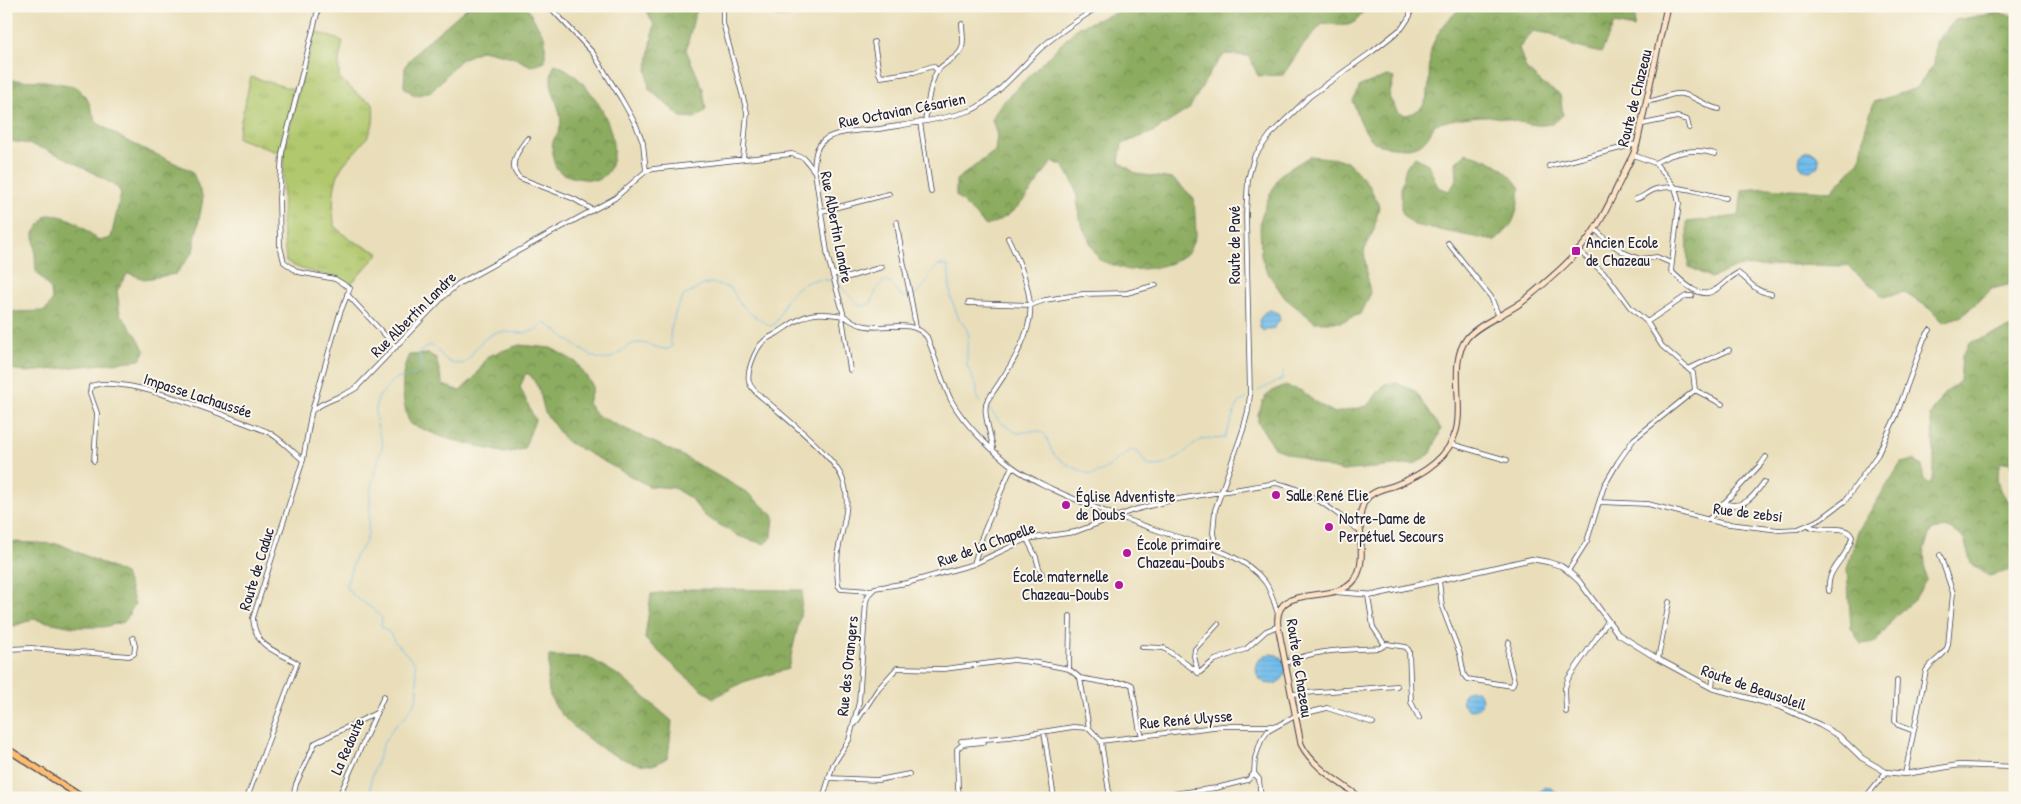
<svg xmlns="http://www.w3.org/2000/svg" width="2021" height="804" viewBox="0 0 2021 804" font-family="'Patrick Hand',sans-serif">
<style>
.grass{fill:url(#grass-tufts);stroke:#6a7554}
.forest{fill:url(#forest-crowns);stroke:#57674e}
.water{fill:url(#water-rules);stroke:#4a7093}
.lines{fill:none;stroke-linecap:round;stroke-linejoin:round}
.stream{stroke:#72bdeb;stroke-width:1}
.minor-casing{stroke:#403e4e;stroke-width:5.5}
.tertiary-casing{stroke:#403e4e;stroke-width:6}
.secondary-casing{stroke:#403e4e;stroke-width:7}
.primary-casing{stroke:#403e4e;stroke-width:8}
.minor{stroke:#fff;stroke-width:4}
.tertiary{stroke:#fff;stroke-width:4.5}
.secondary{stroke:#fee4c6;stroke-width:5}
.primary{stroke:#fdbc70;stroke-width:5.5}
.poi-dot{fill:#b5179e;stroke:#fbf7ec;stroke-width:2}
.labels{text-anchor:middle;stroke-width:4;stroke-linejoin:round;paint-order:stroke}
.street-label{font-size:16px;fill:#22223b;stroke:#fbf7ec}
.poi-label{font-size:16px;fill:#22223b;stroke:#fbf7ec;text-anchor:start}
</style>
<defs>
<pattern id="grass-tufts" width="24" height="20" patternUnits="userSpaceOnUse" patternTransform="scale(1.25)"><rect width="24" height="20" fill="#b1c86d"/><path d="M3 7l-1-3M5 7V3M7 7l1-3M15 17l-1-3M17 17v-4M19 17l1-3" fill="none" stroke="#98ac5f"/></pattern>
<pattern id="forest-crowns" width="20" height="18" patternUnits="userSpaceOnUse" patternTransform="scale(1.25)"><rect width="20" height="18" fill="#8cac60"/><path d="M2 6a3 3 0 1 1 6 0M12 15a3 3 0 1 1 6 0" fill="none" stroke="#728c50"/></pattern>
<pattern id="water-rules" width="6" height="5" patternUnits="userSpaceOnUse" patternTransform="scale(1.25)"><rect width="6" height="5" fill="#72bdeb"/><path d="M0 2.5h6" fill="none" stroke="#62a2ca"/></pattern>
</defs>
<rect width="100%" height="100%" fill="#fbf7ec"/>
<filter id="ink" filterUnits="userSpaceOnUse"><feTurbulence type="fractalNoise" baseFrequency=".02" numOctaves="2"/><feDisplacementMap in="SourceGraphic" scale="10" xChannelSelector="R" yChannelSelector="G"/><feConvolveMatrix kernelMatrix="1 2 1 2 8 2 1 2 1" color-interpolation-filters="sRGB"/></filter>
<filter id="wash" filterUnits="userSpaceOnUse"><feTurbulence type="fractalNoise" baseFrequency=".0096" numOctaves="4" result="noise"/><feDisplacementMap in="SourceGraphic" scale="20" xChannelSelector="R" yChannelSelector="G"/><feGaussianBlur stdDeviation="1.12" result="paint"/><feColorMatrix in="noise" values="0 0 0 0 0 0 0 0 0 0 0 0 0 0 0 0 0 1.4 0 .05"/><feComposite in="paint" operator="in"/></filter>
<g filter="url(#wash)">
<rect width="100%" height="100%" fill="#e9deb9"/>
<path class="grass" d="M316,32L343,41L339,60V78L361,97L373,103C376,132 368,137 350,157C346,161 341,167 339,172C332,189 333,209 334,226L349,239L379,253L348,287C335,272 304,275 286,261L282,224L284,153L301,81Z
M251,77L296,90L280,153L237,138Z"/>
<path class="forest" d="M469,6H526L545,38V61L531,66L513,57L482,50L460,60L432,91L415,96L404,87L405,66L421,47Z
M644,6H697L686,50L703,89L706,110L695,118L681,117L649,89L647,70L654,25Z
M761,6H880L777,17Z
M1133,6H1195L1207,12L1227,6H1366C1354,30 1347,26 1323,23L1301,48L1283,75L1258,76L1249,56L1225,54L1211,71L1189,109L1153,132L1122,144L1119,162L1137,174L1173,179L1194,198L1196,234L1189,252L1172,263L1154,268L1128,270L1099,260L1081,224L1075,186L1063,165L1052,162C1031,189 1021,214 986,226L956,196V180L995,151L997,136L992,119L1000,105L1078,27Z
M1462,6H1636L1634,28L1614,24L1601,53L1573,46L1552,34L1533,31L1519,48L1526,69L1544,85L1560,95L1563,115C1559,118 1555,123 1551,124C1533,129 1505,116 1485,116C1468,116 1451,120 1435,124C1424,146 1418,150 1393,147C1387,146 1380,146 1374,142C1364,134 1357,113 1353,101L1360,86L1387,76L1394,78L1389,97L1398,113L1407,115C1411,113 1418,111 1421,108C1434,93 1426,65 1432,47C1438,29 1449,19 1462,6Z
M1997,13L2015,16V283L1992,289L1962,316L1943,322L1931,309L1903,292L1883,297L1873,287L1847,266L1796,265L1737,267L1711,278L1688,266L1687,222L1739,216L1742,190L1766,188L1832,191L1860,161L1866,126L1874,102L1916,88L1934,65L1936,42L1955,20Z
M555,64C589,76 626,135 609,170C607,174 601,178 598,180C586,179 565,179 557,169C553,163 551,149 553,142C554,137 559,133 560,128C565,106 542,87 555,64Z
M6,80L45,81L75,86L87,98L96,122L125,140L192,171L203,198L193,252L176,274L144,279L128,273L117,291L120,314L137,336L145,352L140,360L28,372L6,368V312L45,311L52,301L51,290L36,271L34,233L47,215C71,215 82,226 99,241L111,238L121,193L117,187C83,167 47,143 6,141Z
M1466,153C1491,159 1505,167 1520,188C1517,213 1516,225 1495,241L1414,225L1404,216L1401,209V187L1406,167L1415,157L1428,164L1438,187L1449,191L1457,180L1456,162Z
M1310,156L1339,159L1349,163L1369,185L1379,206L1374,229L1364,251L1370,295L1360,314L1341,322H1315L1285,298L1266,270L1261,256L1260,221L1270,194L1281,174Z
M2015,326V373L2012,376L2008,402L2015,412V470L2008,462L2000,463L1997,481L2001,492L2015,508V569L1989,576L1971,564L1964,539L1949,528L1931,530L1924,550L1926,580L1915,599L1896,615L1876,642L1861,644L1851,628L1847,569L1858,531L1901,463L1914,460L1922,466C1923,474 1922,481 1930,484L1934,474V450L1930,415L1944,394L1960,381L1962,356L1969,343Z
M519,345L551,348L576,362L593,386L588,403L596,415L681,455L748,493L774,516L772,537L764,544L738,536L705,516L690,498L674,488L649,486L566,441L545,413L539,389L531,376L526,373L520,387L535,420L524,449L505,453L445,438L410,424C402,406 399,372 409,355L429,354L436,358L443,385L460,391L475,377L488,356Z
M1397,383L1415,391L1441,429L1431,453L1415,464L1343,471L1322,466L1274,448L1258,422V414L1264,398L1274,390L1284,386L1300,390L1315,402L1335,413L1367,406L1385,384Z
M11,542L60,544L125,574L135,604L124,622L103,627H73L33,619L6,629V543Z
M691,589L803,590L800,617L788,669L743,682L714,698L685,676L645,639L651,594Z
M549,656L588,657L621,677L672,721L668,757C663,760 656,765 651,765C619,766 568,729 553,702C545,689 549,671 549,656Z"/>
<path class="water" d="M1799 161a10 10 0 1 1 20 0a10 10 0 1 1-20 0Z
M1270,310L1278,313L1280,320L1274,328L1263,331L1260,328L1259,320L1265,312Z
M1256 669a15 15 0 1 1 30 0a15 15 0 1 1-30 0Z
M1462 700a10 10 0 1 1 20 0a10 10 0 1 1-20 0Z
M1546,787L1553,789L1562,798H1538L1539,792Z"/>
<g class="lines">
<path class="stream" d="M837,283L860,306H864L871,303L877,289L884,281C893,283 897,291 902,297H908
M912,296C926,290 927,275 939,265L948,266L951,298L959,319L966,328L969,336L967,346V366L977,387V398L981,404
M1258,391L1282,379L1283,371
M989,408L999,421L1017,433C1024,433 1035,429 1041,432C1049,436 1048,446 1053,453C1061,463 1079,470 1091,475L1101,472L1131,450L1139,453L1147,465C1169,471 1185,449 1201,440C1209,436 1217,441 1225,437L1235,410L1240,402L1247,398
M370,798L371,780L383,744L394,727L405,717L416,700L418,692L415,663L394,641L390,633L381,627L382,618C378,615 375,610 370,607C361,600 352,597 346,586L355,557L365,543L368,534L371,485L383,444C378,431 372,413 378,399C379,395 383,393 385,390C388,387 389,383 392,381C401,375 418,379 421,364C421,360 419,356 419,352L430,345C441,349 443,364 458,364C469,365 471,353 477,347C481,342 487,337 492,334C501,330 511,333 520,333C526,333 533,331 539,329L542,323H545C559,330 592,364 608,359C619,356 626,343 639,343C649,343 659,350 669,349L672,346L670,339L671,328L677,308L684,296L703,285L712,283L731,288L738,301L751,314L770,326L774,325C779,318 781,312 784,304C793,286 814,274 833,282"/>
</g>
</g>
<g filter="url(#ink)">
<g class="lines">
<g class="minor-casing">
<path id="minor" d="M549,6L593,53L622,100L636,125L643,143L646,171
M723,6V23L747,112L743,159
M874,42L879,73L881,77L914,72L933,66L938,71
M1648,101C1660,101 1670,92 1682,94C1695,96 1706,107 1719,109
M925,121C928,104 929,86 937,71C940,67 945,64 949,61C967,51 963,42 962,24
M920,122L931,192
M1643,124L1677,117L1687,120L1689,128
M528,138C519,149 506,166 520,178L574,199L593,210
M1633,155L1655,163L1675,187L1679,203L1671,271C1682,281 1699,301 1715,290C1724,285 1729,277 1738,273C1753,283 1751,290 1771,294
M1655,163C1671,153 1696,147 1715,154
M1549,166L1637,144
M814,168C815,158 815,147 824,140C838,130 863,131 879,129C909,124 941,120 969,111C989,105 1024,64 1040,49C1058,32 1079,20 1099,6
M1636,199C1645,197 1648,191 1656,189C1678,183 1705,195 1726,198
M822,211L889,194
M897,222C901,258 911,293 916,328
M1595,229L1608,242L1625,253L1640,259L1657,257L1671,263
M1448,243L1491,297L1499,317
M1578,250L1608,277L1630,307L1647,322L1662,346L1693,373L1695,390
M832,273L849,277L882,267
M347,294L396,347
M968,303L1031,305L1045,300L1083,294L1127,293L1156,285
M842,316L850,370
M844,316C829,314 814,311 800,319C791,323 783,330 774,335C763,340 759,345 754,356C751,363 747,374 749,382C752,391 763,398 770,404C788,420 836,458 843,480C852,503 842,528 838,551C837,562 837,574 838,585L841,589L871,591
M1647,322L1686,296H1692
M1688,369L1729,350
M313,410C325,400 343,397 356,388L444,296L458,284L615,198L646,171L653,169L792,154L804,158L815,172L828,258L844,316C851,321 858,325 866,326C886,330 912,318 927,337C936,358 941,380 951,400C963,423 992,451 1013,467C1025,476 1038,482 1052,489C1088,506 1127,520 1165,533C1198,544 1242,552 1265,582C1272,592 1274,603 1278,614
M1451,444L1507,460
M993,448C991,434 982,412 987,401C1004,376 1034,335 1030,304C1028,281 1018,258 1008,238
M94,461L97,413L90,393L91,386C124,373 230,418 266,431C281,438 290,450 303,460
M1599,502L1648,504L1721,523L1779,530L1798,529L1821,519L1845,501L1878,454L1896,416L1924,339L1930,330
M1723,503C1744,510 1753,497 1764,482
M1708,520L1761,464L1766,457
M1808,525C1820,534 1846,522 1852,537C1848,559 1825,569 1829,591
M1027,539L1036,557L1039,568L1042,574
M1217,550L1213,533L1215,510L1243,430L1248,411L1250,395L1246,214L1248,179L1254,157L1270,135L1310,96L1373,51L1402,28L1410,16V6
M974,564L982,536L1012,466
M1568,571L1587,541L1604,486L1618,462L1634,439L1695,390L1722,404
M1439,580L1442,607L1460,654L1464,675L1467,679L1512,686L1514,681L1508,657L1509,642
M1368,596L1373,627L1385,645
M1142,647L1164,648L1199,673L1215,660L1246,649L1266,631L1278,626
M6,649L31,648L129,656L134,654L135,646L133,638
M1658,659L1669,602
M1286,663C1315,649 1348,650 1380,648L1387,644L1406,647L1409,651L1411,702L1419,718
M1069,669L1070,616
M1198,673L1194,656L1195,649L1218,624
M1080,678L1108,683H1128L1132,685L1139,727L1142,736
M1897,681L1895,721L1898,725L1914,731
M1712,688L1714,669
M1292,694L1397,686
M1566,712L1565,688L1568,679L1608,621
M855,724L878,689L897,668L944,669L1014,660L1038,663L1069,669L1080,678L1089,728
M1044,732L1054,798
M961,741L1010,737L1073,727L1089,728L1101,741L1110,798
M1101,741L1222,726H1274
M1254,773L1259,779L1261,798
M1905,774L1926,671C1932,660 1945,657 1948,645L1953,593L1940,555
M828,778L878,780L909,774
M247,798L297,663C275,650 255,648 253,618L303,460L311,414L340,313L350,288L335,279L298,272L284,262L280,246L279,198L282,153L319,6
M293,798L296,784L315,743L376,713
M340,798V794L384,696
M823,798L833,765L849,740L859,702L866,601L869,594L875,588L907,583L974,564L1027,539L1075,532L1134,510L1172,500L1276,483C1309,489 1335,512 1361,532
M965,798L960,795L958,789L957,749L963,744L984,742
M974,798H987
M1142,798L1216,788L1248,780L1254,773L1255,758L1261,741L1268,731L1295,716L1327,708L1373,723
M1865,798L1886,772"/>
</g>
<g class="tertiary-casing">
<path id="tertiary" d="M1337,592L1374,595L1532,559L1548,562L1561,566L1568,571L1579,581L1618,634L1658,659L1712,688L1781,707L1820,725L1839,736L1862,758L1886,772L1905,774L1959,765L2015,767"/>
</g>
<g class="secondary-casing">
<path id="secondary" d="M1361,798C1341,783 1312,767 1301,744L1278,626C1272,580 1337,607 1355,579C1371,556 1349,515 1369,496C1376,490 1385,488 1393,486C1420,476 1448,460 1456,431C1464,404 1448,362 1467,338C1479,323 1511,312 1526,299C1551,278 1578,256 1595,229C1610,206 1620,179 1633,155L1637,144L1667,6"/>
</g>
<g class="primary-casing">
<path id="primary" d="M6,748L83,798"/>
</g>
<use href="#minor" class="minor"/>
<use href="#tertiary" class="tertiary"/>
<use href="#secondary" class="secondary"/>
<use href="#primary" class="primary"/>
</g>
</g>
<g class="poi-dot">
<rect x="1571" y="246" width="10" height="10" rx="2.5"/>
<circle cx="1276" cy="495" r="5"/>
<circle cx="1066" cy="505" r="5"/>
<circle cx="1329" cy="527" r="5"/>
<circle cx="1127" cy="553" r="5"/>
<circle cx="1119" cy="585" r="5"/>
</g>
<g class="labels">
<g class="street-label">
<text transform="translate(1634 98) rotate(-76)" y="6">Route de Chazeau</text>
<text transform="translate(902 110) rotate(-11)" y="6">Rue Octavian Césarien</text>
<text transform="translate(837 227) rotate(79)" y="6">Rue Albertin Landre</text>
<text transform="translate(1234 245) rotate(-90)" y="6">Route de Pavé</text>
<text transform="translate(413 314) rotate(-45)" y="6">Rue Albertin Landre</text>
<text transform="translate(198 395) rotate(18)" y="6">Impasse Lachaussée</text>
<text transform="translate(1748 512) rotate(7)" y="6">Rue de zebsi</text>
<text transform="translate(986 544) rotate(-20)" y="6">Rue de la Chapelle</text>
<text transform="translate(256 569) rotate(-73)" y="6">Route de Caduc</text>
<text transform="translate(847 666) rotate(-84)" y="6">Rue des Orangers</text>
<text transform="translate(1300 668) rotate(81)" y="6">Route de Chazeau</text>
<text transform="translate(1754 687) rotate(19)" y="6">Route de Beausoleil</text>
<text transform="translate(1186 719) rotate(-5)" y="6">Rue René Ulysse</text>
<text transform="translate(347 746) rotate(-66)" y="6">La Redoute</text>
</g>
<g class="poi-label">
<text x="1586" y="248">Ancien Ecole<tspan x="1586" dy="18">de Chazeau</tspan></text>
<text x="1286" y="501">Salle René Elie</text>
<text x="1076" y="502">Église Adventiste<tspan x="1076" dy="18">de Doubs</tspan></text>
<text x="1339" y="524">Notre-Dame de<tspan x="1339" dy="18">Perpétuel Secours</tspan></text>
<text x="1137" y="550">École primaire<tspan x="1137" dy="18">Chazeau-Doubs</tspan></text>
<text x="1109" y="582" text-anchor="end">École maternelle<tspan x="1109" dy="18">Chazeau-Doubs</tspan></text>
</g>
</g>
<rect width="2021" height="804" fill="none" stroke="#fbf7ec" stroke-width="25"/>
</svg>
